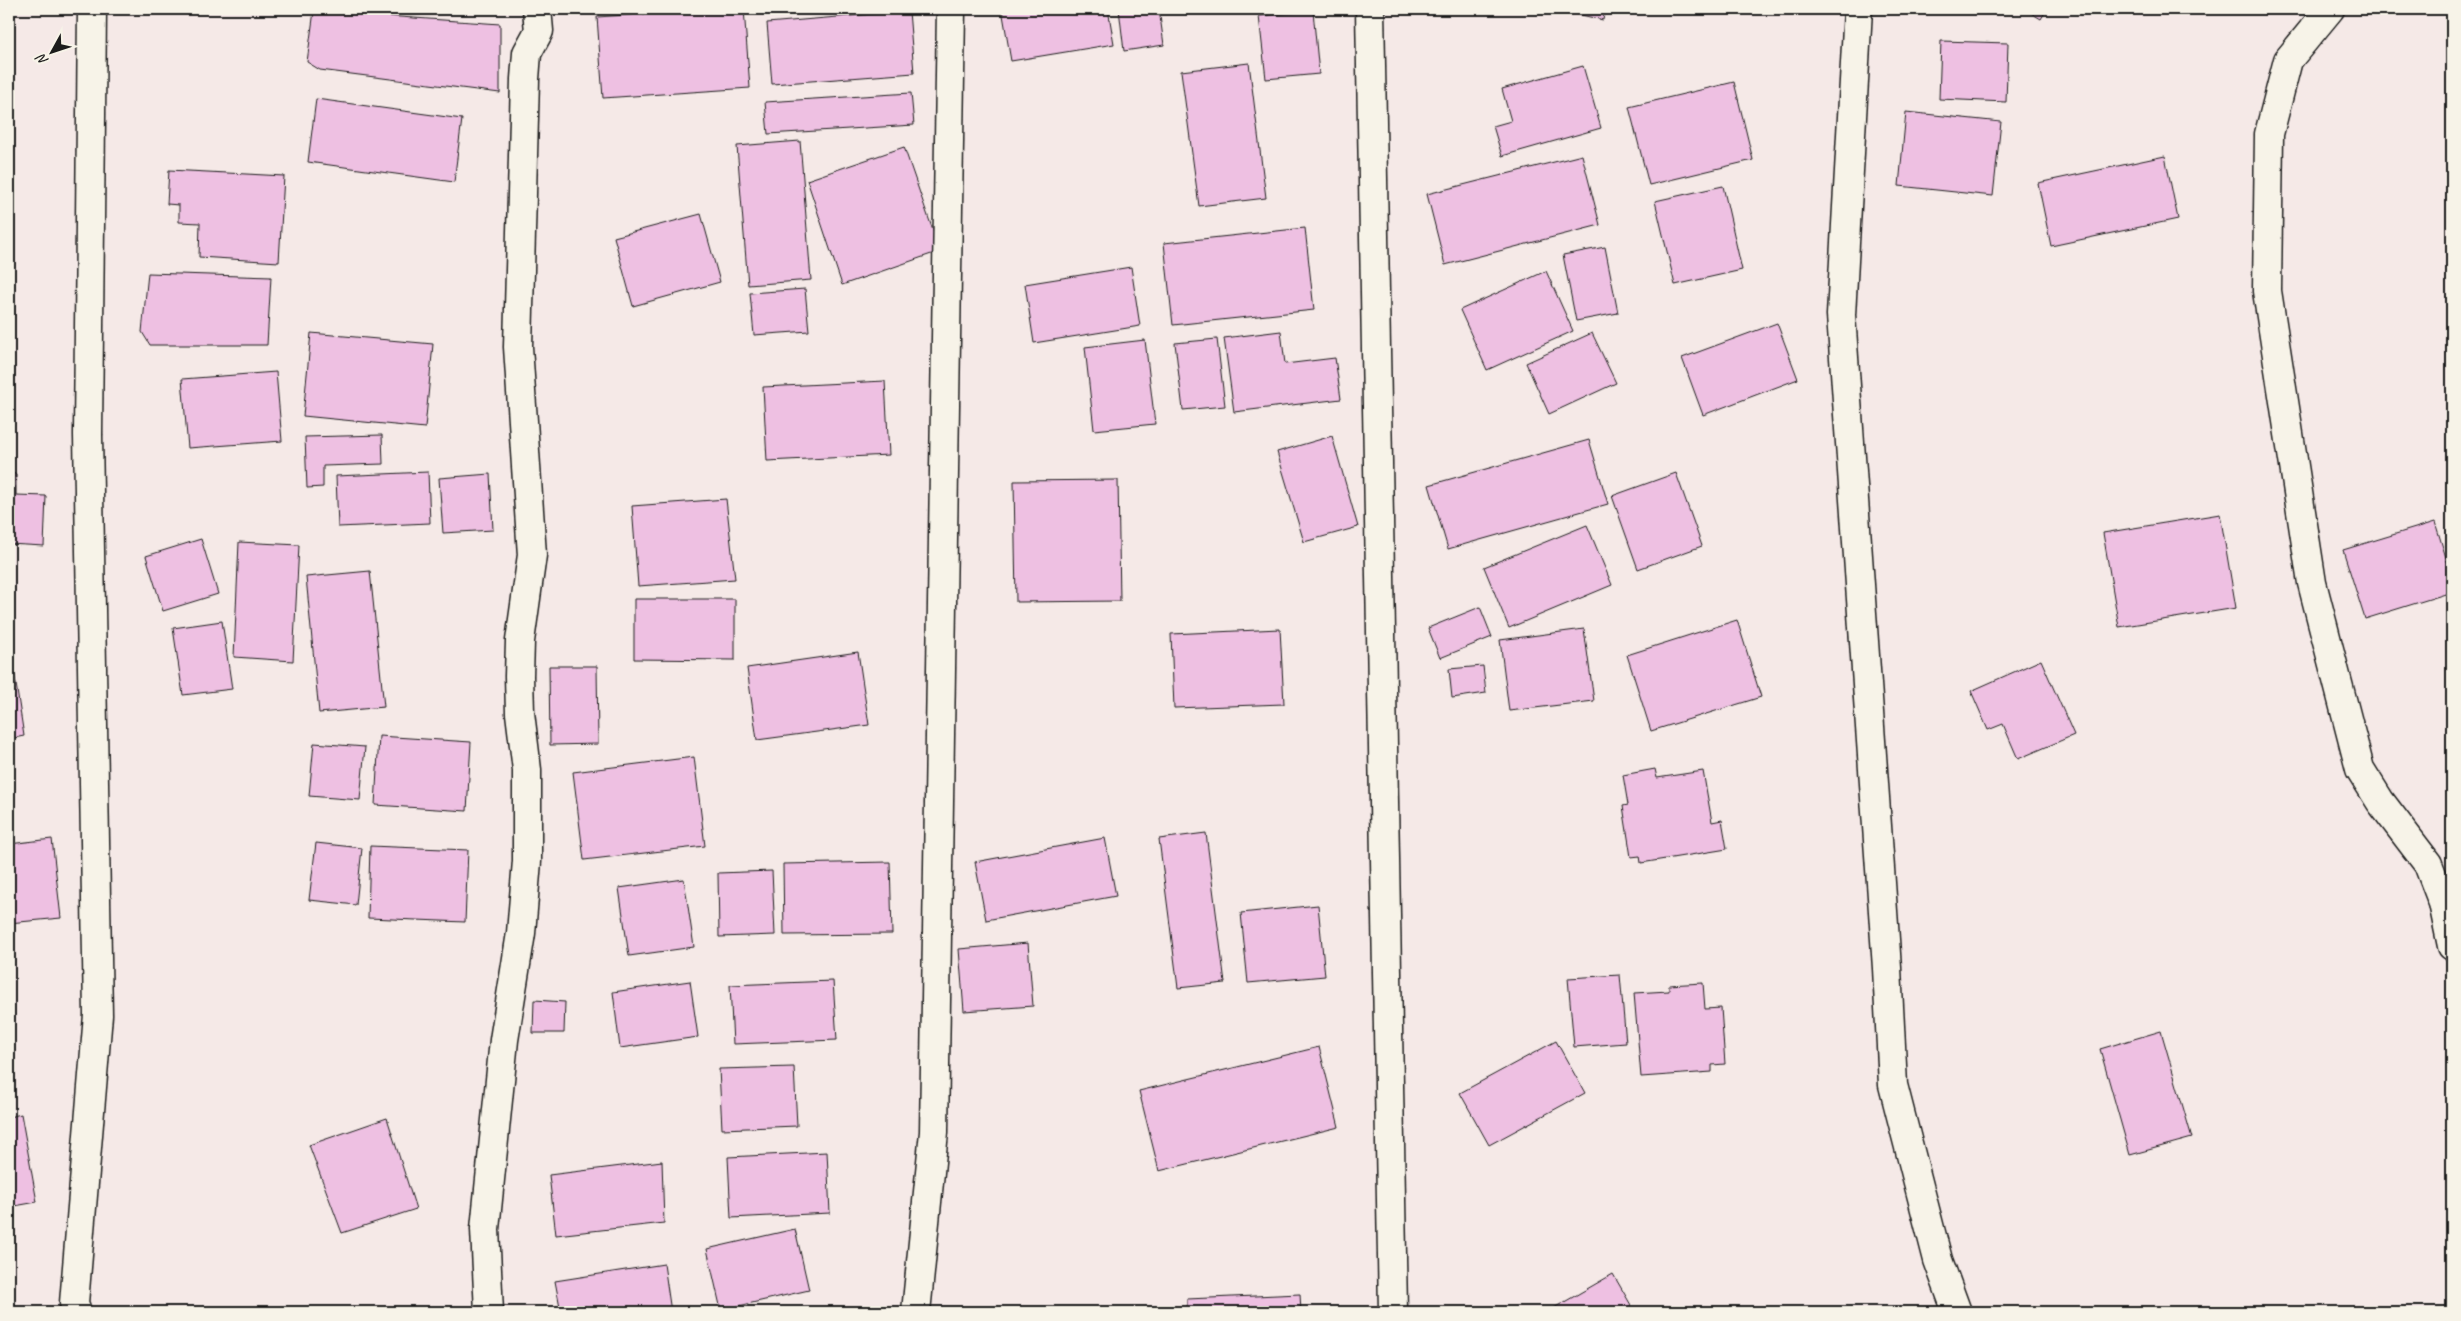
<svg xmlns="http://www.w3.org/2000/svg" width="2461" height="1321" viewBox="0 0 2461 1321" font-family="Caveat,sans-serif">
<style>
.building{fill:#eec0e2;stroke:#1c1c1c}
.lines{fill:none;stroke-linecap:round;stroke-linejoin:round}
.street-casing{stroke:#1c1c1c;stroke-width:31}
.street{stroke:#f7f3e8;stroke-width:28}
</style>
<rect width="100%" height="100%" fill="#f5e9e7"/>
<filter id="ink" filterUnits="userSpaceOnUse"><feTurbulence type="fractalNoise" baseFrequency=".02" numOctaves="2"/><feDisplacementMap in="SourceGraphic" scale="10" xChannelSelector="R" yChannelSelector="G"/><feConvolveMatrix kernelMatrix="1 2 1 2 8 2 1 2 1" color-interpolation-filters="sRGB"/></filter>
<g filter="url(#ink)">
<path class="building" d="M715,9H744L750,88L603,98L597,17Z
M1002,9H1108L1114,44L1011,61Z
M1119,9H1159L1164,45L1124,51Z
M1555,9H1605L1603,20Z
M2024,9H2047L2041,19Z
M314,11L500,24V93L320,70L307,62Z
M909,11L914,73L772,84L767,23Z
M1313,11L1319,74L1266,79L1259,16Z
M1941,41L2008,43L2006,102L1939,99Z
M1249,63L1266,198L1199,206L1181,71Z
M1583,66L1601,128L1502,156L1493,126L1511,121L1502,89Z
M1734,82L1753,160L1649,185L1629,107Z
M911,93L914,125L768,134L765,102Z
M316,99L462,119L454,182L308,162Z
M1906,112L2001,122L1993,196L1899,186Z
M800,141L811,280L748,285L737,146Z
M904,147L940,251L842,285L807,180Z
M1582,155L1600,225L1445,265L1427,194Z
M2165,156L2178,219L2051,246L2038,183Z
M169,170L284,176L279,262L199,257L200,223L179,222V205L167,204Z
M1723,186L1742,270L1675,285L1655,201Z
M701,214L720,282L633,306L614,237Z
M1305,228L1314,310L1173,325L1164,243Z
M1605,247L1618,313L1576,321L1563,255Z
M1131,267L1140,326L1034,343L1025,284Z
M1546,271L1573,331L1487,370L1460,310Z
M148,273L271,277L267,345H150L142,332Z
M805,289L809,331L754,335L750,293Z
M1777,323L1798,379L1703,415L1682,358Z
M1281,331L1285,364L1335,358L1341,399L1234,412L1224,338Z
M311,333L433,344L425,428L303,416Z
M1592,333L1616,383L1549,414L1526,363Z
M1217,339L1225,406L1183,410L1175,343Z
M1145,340L1155,424L1094,430L1085,347Z
M276,372L282,441L188,448L182,379Z
M885,381L889,455L767,461L763,387Z
M382,435L383,464L323,466V487L307,488L305,437Z
M1332,436L1358,527L1304,542L1277,452Z
M1589,440L1608,504L1448,549L1429,485Z
M428,472L430,523L338,527L336,476Z
M9,473L16,474V495L46,496L44,546L9,544Z
M1676,473L1702,546L1638,569L1612,496Z
M490,474L493,530L443,533L439,478Z
M1118,480L1120,601L1016,602L1014,481Z
M726,499L735,579L638,586L632,506Z
M2220,514L2236,608L2119,627L2103,533Z
M2435,522L2452,577V592L2365,619L2343,550Z
M1587,525L1612,585L1509,628L1484,567Z
M201,539L218,594L163,611L146,556Z
M239,542L299,545L293,661L234,657Z
M370,571L384,707L319,713L306,577Z
M634,599H735V660L634,659Z
M1480,607L1492,637L1440,658L1428,628Z
M1737,620L1761,697L1651,731L1627,655Z
M222,621L232,689L183,695L173,628Z
M1280,629L1284,704L1174,708L1171,634Z
M1584,629L1594,701L1509,711L1500,640Z
M858,652L869,725L757,740L747,668Z
M2041,660L2074,735L2018,759L2003,724L1988,730L1971,691Z
M549,666H597L598,744L550,745Z
M1483,666L1486,693L1452,698L1449,669Z
M14,671L24,736L9,739V672Z
M379,736L471,742L467,811L375,805Z
M314,743L365,747L360,800L309,796Z
M694,757L705,846L584,860L573,772Z
M1655,769L1657,778L1703,771L1712,822L1722,820L1727,849L1641,863L1640,856L1631,857L1623,806L1628,805L1623,775Z
M1206,833L1225,983L1178,988L1159,839Z
M1105,838L1116,896L986,920L975,862Z
M52,839L61,918L9,923V844Z
M316,843L362,848L356,905L309,900Z
M370,846L468,850L465,922L368,918Z
M890,862L892,934L784,935L783,864Z
M772,871L775,935L719,937L718,873Z
M684,879L694,947L629,956L619,888Z
M1318,905L1325,976L1248,983L1241,913Z
M1028,943L1033,1006L964,1011L959,949Z
M1620,975L1626,1043L1574,1047L1568,978Z
M690,981L698,1037L620,1048L613,992Z
M833,981L837,1040L733,1044L730,985Z
M1703,983L1705,1009L1721,1008L1725,1064L1712,1065V1072L1641,1077L1634,993L1669,991V985Z
M534,1000L565,1002L564,1033H533Z
M2161,1031L2192,1138L2130,1155L2100,1049Z
M1556,1041L1585,1093L1489,1145L1460,1093Z
M1319,1047L1339,1127L1159,1171L1139,1091Z
M794,1067L797,1126L722,1129L719,1069Z
M21,1114L37,1202L9,1207V1117Z
M387,1118L416,1209L342,1233L309,1145Z
M827,1152L830,1213L731,1218L728,1157Z
M662,1161L664,1223L556,1235L549,1175Z
M795,1229L809,1290L721,1310L707,1249Z
M664,1264L671,1312H561L555,1281Z
M1613,1274L1635,1312H1547Z
M1300,1294L1301,1312H1187V1299Z"/>
<g class="lines">
<g class="street-casing">
<path id="street" d="M1370,9L1393,1312
M1858,9L1841,315L1887,968L1893,1085L1938,1260L1957,1312
M2330,9L2288,60L2269,134L2267,291L2312,583L2360,769L2380,801L2428,864L2443,903L2452,946
M77,1312L74,1303L98,1015L88,435L92,9
M489,1312L485,1229L504,1040L521,933L527,861V770L520,713L519,676L520,641L532,555L518,347L525,79L527,53L539,31L537,9
M916,1312L934,1132L951,9"/>
</g>
<use href="#street" class="street"/>
</g>
</g>
<rect width="2461" height="1321" fill="none" stroke="#f7f3e8" stroke-width="30"/>
<rect x="15" y="15" width="2431" height="1291" fill="none" stroke="#1c1c1c" stroke-width="2" filter="url(#ink)"/>
<g transform="translate(52 52) rotate(230)" stroke="#f7f3e8" stroke-width="4" paint-order="stroke">
<path d="M0-4L9 19L0 12L-9 19Z" fill="#1c1c1c"/>
<text y="-8" font-size="14" font-weight="bold" text-anchor="middle" fill="#1c1c1c">N</text>
</g>
</svg>
